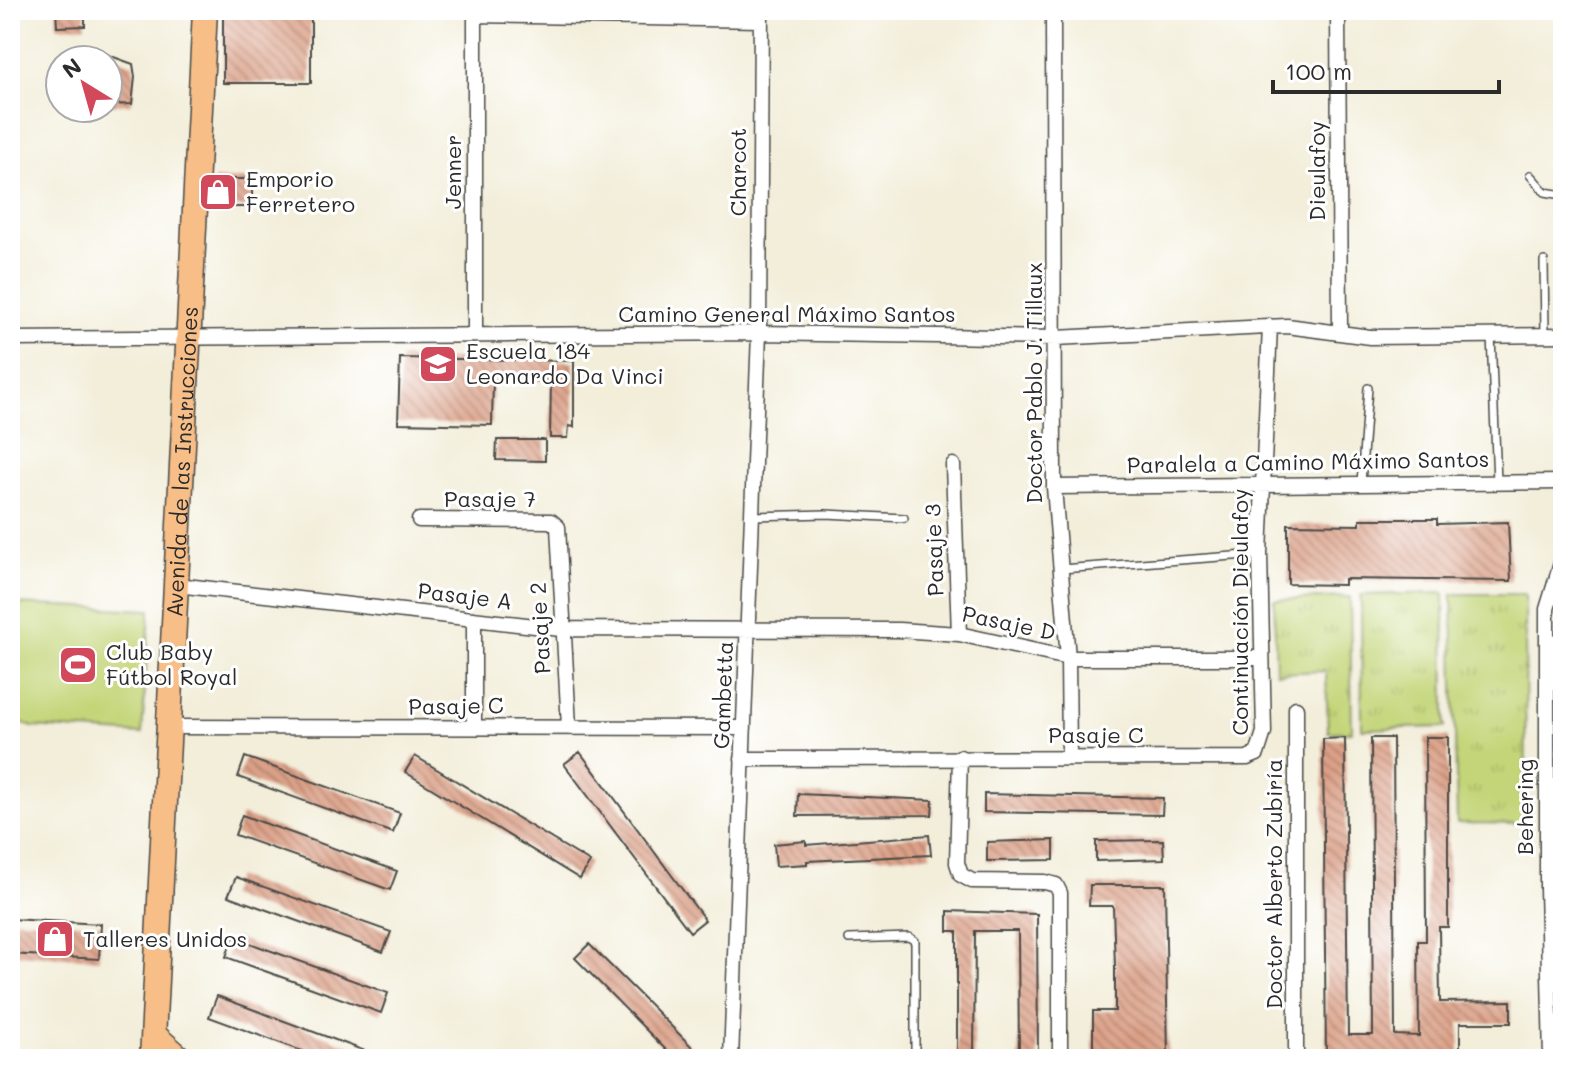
<svg xmlns="http://www.w3.org/2000/svg" width="1573" height="1069" viewBox="0 0 1573 1069" font-family="Mali,sans-serif">
<style>
.grass{fill:url(#grass-tufts);stroke:#778052;stroke-width:2}
.pitch{fill:#c3d578;stroke:#778052;stroke-width:2}
.building{fill:url(#building-back-hatch)}
.lines{fill:none;stroke-linecap:round;stroke-linejoin:round}
.service-casing{stroke:#494845;stroke-width:10}
.minor-casing{stroke:#494845;stroke-width:17}
.primary-casing{stroke:#494845;stroke-width:27}
.service{stroke:#fff;stroke-width:7}
.minor{stroke:#fff;stroke-width:14}
.primary{stroke:#f7be87;stroke-width:24}
.labels{text-anchor:middle;stroke-width:6;stroke-linejoin:round;paint-order:stroke}
.street-label{font-size:22px;fill:#2b2b2b;stroke:#fff}
.poi-label{font-size:22px;fill:#2b2b2b;stroke:#fff;text-anchor:start}
</style>
<defs>
<pattern id="grass-tufts" width="24" height="20" patternUnits="userSpaceOnUse" patternTransform="scale(2)"><rect width="24" height="20" fill="#c3d578"/><path d="M3 7l-1-3M5 7V3M7 7l1-3M15 17l-1-3M17 17v-4M19 17l1-3" fill="none" stroke="#a8b768"/></pattern>
<pattern id="building-back-hatch" width="6" height="6" patternUnits="userSpaceOnUse" patternTransform="scale(2)"><rect width="6" height="6" fill="#dca087"/><path d="M-1 5l2 2M0 0l6 6M5-1l2 2" fill="none" stroke="#b3836f"/></pattern>
</defs>
<rect width="100%" height="100%" fill="#fff"/>
<filter id="ink" filterUnits="userSpaceOnUse"><feTurbulence type="fractalNoise" baseFrequency=".0125" numOctaves="2"/><feDisplacementMap in="SourceGraphic" scale="16" xChannelSelector="R" yChannelSelector="G"/><feConvolveMatrix kernelMatrix="1 2 1 2 8 2 1 2 1" color-interpolation-filters="sRGB"/></filter>
<filter id="wash" filterUnits="userSpaceOnUse"><feTurbulence type="fractalNoise" baseFrequency=".006" numOctaves="4" result="noise"/><feDisplacementMap in="SourceGraphic" scale="32" xChannelSelector="R" yChannelSelector="G"/><feGaussianBlur stdDeviation="1.8" result="paint"/><feColorMatrix in="noise" values="0 0 0 0 0 0 0 0 0 0 0 0 0 0 0 0 0 1.4 0 .05"/><feComposite in="paint" operator="in"/></filter>
<g filter="url(#wash)">
<rect width="100%" height="100%" fill="#f3eeda"/>
<path class="grass" d="M1444,593L1445,727L1362,729L1361,595Z
M1452,594H1525L1526,824L1457,823Z
M1350,597L1352,732H1328L1326,671L1276,673L1274,600Z"/>
<path class="pitch" d="M14,604L150,610L142,734L33,727L10,720V605Z"/>
<g id="blocks">
<path class="building" d="M56,10H85V26L57,27Z
M223,10H311V83H223Z
M108,55L133,64L135,77L132,104L108,105Z
M214,179H252V207H214Z
M400,358L574,361V427L569,426L568,438H550L551,381L493,380L492,425L398,423Z
M497,440H545V461L496,460Z
M1360,519H1437V524L1508,522L1511,581L1344,579V585L1288,584V524L1360,525Z
M1425,737H1448V927H1439L1440,1002L1511,1001V1023H1460V1059H1326L1323,739L1345,738L1348,1035H1373L1371,738H1393L1395,1035L1419,1036L1418,941H1426Z
M580,752L705,920L690,932L564,764Z
M415,756L590,862L580,879L405,772Z
M245,757L400,813L393,833L238,777Z
M798,794L933,800L932,815L797,816Z
M984,794L1163,798L1162,815L984,812Z
M242,815L397,871L390,890L235,835Z
M929,835L931,855L807,861V864L776,866L774,844L806,841V845Z
M1054,840V860L987,861V842Z
M1163,840L1164,859L1096,861V841Z
M236,877L391,932L383,952L228,896Z
M1090,885H1165L1168,1059H1093V1011H1115V967L1113,906H1089Z
M948,911L1037,914L1038,1059H1019L1018,931H975L974,1059H957V931H948Z
M10,919L101,924L99,959L10,954Z
M233,937L388,993L381,1013L226,957Z
M589,944L704,1059H675L575,958Z
M217,996L384,1058V1059H324L209,1017Z"/>
</g>
</g>
<g filter="url(#ink)">
<use href="#blocks" fill-opacity="0" stroke="#494845" stroke-width="2"/>
<g class="lines">
<g class="service-casing">
<path id="service" d="M1530,175L1545,192L1563,195
M1544,261L1545,335
M1491,335L1497,482
M1361,483L1368,388
M752,516L826,514L904,518
M1061,569L1260,554
M849,939L909,937L915,941V1059"/>
</g>
<g class="minor-casing">
<path id="minor" d="M1053,10L1054,487L1068,658L1069,756
M1338,10L1340,331
M475,15L761,20
M475,335V10
M10,339L759,333L1056,338L1287,326L1370,337L1563,335
M953,465L959,634
M1054,487L1563,482
M419,520L551,521L558,527L569,727
M177,585L561,629L899,630L959,634L1068,658H1261
M1547,642L1563,641
M1296,708V1059
M169,727L744,728
M474,727V619
M960,757L957,863L961,875L972,881L1045,882L1056,885L1060,893V1059
M742,759L1247,758L1257,754L1264,732L1260,554L1270,326
M1547,888L1563,886
M731,1059L759,333L761,10
M1551,1059L1547,888V609L1563,557"/>
</g>
<g class="primary-casing">
<g id="primary">
<path d="M154,1035L181,1059"/>
<path id="s1" d="M152,1059L205,10"/>
</g>
</g>
<use href="#service" class="service"/>
<use href="#minor" class="minor"/>
<use href="#primary" class="primary"/>
</g>
</g>
<defs>
<g id="shop-square" transform="scale(2)"><rect x="-9" y="-9" width="18" height="18" rx="4" fill="#d1495b" stroke="#fff"/><path d="M-5-2.5h2.3a2.7 3.5 0 0 1 5.4 0H5L5.5 6h-11ZM-1.5-2.5h3a1.5 2.3 0 0 0-3 0Z" fill="#fff"/></g>
<g id="school-square" transform="scale(2)"><rect x="-9" y="-9" width="18" height="18" rx="4" fill="#d1495b" stroke="#fff"/><path d="M0-5L7-2L0 1L-7-2ZM-4 1L0 2.5L4 1V4Q0 6-4 4Z" fill="#fff"/></g>
<g id="stadium-square" transform="scale(2)"><rect x="-9" y="-9" width="18" height="18" rx="4" fill="#d1495b" stroke="#fff"/><path d="M0-5a6.5 5 0 1 0 0 10a6.5 5 0 1 0 0-10ZM-3.5-1.8h7v3.6h-7Z" fill="#fff"/></g>
</defs>
<g fill-rule="evenodd">
<use href="#shop-square" x="218" y="192"/>
<use href="#school-square" x="438" y="364"/>
<use href="#stadium-square" x="78" y="665"/>
<use href="#shop-square" x="55" y="939"/>
</g>
<g class="labels">
<g class="street-label">
<text transform="translate(1317 171) rotate(-90)" y="8">Dieulafoy</text>
<text transform="translate(453 172) rotate(-90)" y="8">Jenner</text>
<text transform="translate(738 172) rotate(-90)" y="8">Charcot</text>
<text x="787" y="322">Camino General Máximo Santos</text>
<text transform="translate(1034 383) rotate(-90)" y="8">Doctor Pablo J. Tillaux</text>
<text transform="translate(1308 462) rotate(-1)" y="8">Paralela a Camino Máximo Santos</text>
<text dy="8" stroke="none"><textPath href="#s1" startOffset="598">Avenida de las Instrucciones</textPath></text>
<text x="490" y="507">Pasaje 7</text>
<text transform="translate(934 550) rotate(-92)" y="8">Pasaje 3</text>
<text transform="translate(465 596) rotate(7)" y="8">Pasaje A</text>
<text transform="translate(1240 612) rotate(-90)" y="8">Continuación Dieulafoy</text>
<text transform="translate(1009 623) rotate(12)" y="8">Pasaje D</text>
<text transform="translate(540 628) rotate(-93)" y="8">Pasaje 2</text>
<text transform="translate(723 695) rotate(-88)" y="8">Gambetta</text>
<text transform="translate(456 706) rotate(-1)" y="8">Pasaje C</text>
<text x="1096" y="743">Pasaje C</text>
<text transform="translate(1525 807) rotate(-90)" y="8">Behering</text>
<text transform="translate(1274 884) rotate(-90)" y="8">Doctor Alberto Zubiría</text>
</g>
<g class="poi-label">
<text x="246" y="187">Emporio<tspan x="246" dy="25">Ferretero</tspan></text>
<text x="466" y="359">Escuela 184<tspan x="466" dy="25">Leonardo Da Vinci</tspan></text>
<text x="106" y="660">Club Baby<tspan x="106" dy="25">Fútbol Royal</tspan></text>
<text x="83" y="947">Talleres Unidos</text>
</g>
</g>
<rect width="1573" height="1069" fill="none" stroke="#fff" stroke-width="40"/>
<g transform="translate(84 84) rotate(323)"><circle r="38" fill="#ffffff" stroke="#aaaaaa" stroke-width="2"/>
<path d="M0-6L14 30L0 20L-14 30Z" fill="#d1495b"/>
<text y="-12" font-size="22" font-weight="bold" text-anchor="middle" fill="#2b2b2b">N</text>
</g>
<path d="M1273 80v12h226v-12" fill="none" stroke="#2b2b2b" stroke-width="4"/>
<text x="1285" y="80" font-size="24" fill="#2b2b2b" stroke="#ffffff" stroke-width="6" paint-order="stroke">100 m</text>
</svg>
